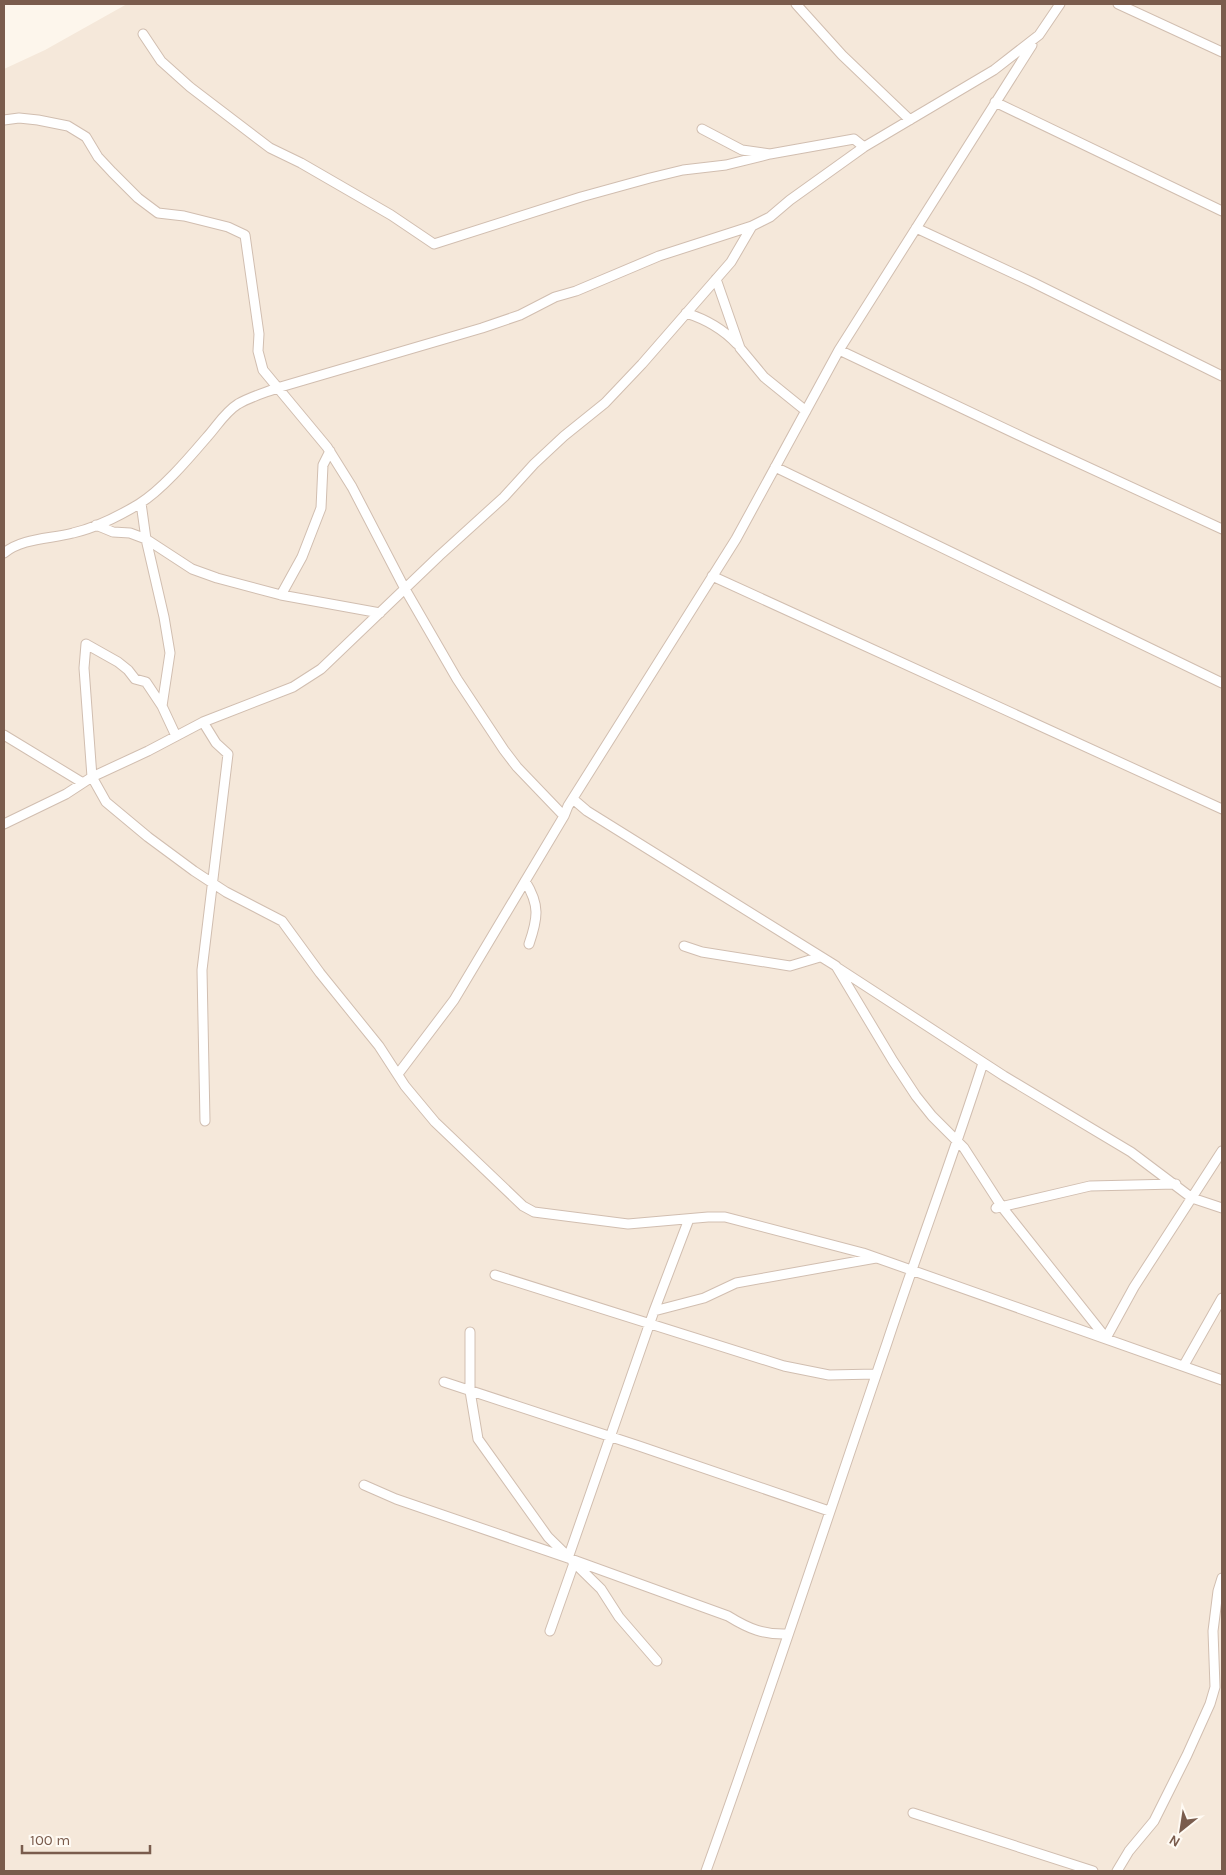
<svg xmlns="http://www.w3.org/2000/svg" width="1226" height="1875" viewBox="0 0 1226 1875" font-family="Karla,sans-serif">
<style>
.residential{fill:#f5e8da}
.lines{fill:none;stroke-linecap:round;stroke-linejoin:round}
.minor-casing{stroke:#d1beb0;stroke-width:11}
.minor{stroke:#fff;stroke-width:9}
</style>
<rect width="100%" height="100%" fill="#fdf6ec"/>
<path class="residential" d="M127,4H1222V1871H4V69L45,50Z"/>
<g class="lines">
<g class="minor-casing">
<path id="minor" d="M796,4L842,55L910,120
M1118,4L1222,52
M143,34L161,61L190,87L270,148L301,163L391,215L434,244L581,197L650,178L683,170L726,165L770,154
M995,102L1222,211
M4,120L19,118L38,120L68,126L86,137L98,157L112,172L138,198L158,213L184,216L228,227L245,235L259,334L258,351L263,370L327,447L352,487L405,589L457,679L504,750L517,767L564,816
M702,129L742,150L770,154L854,139L864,147
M916,228L1032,282L1222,376
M716,279L740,348L764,377L806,411
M686,313C705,319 723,329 737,344
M839,350L1029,440L1222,529
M775,467L1222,683
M141,503L146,539L164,617L170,653L162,706L176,736
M96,525L113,532L130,533L146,539L192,569L217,578L281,595L380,613
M4,553C22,538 50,539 73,533C95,528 119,516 139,504C162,490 189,458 207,437C217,426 225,412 238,404C250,397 264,393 277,388L482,328L520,315L555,297L576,291L659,256L752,226
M712,576L1222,809
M281,595L302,557L321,508L323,465L330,451
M162,706L146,682L135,679L128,670L118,662L86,644L84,668L92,777L106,802L148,837L194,871L226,892L282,921L320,973L379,1046L405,1086L435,1122L523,1206L534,1212L628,1224L708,1217H725L863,1253L1222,1380
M203,722L216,743L228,754L202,970L205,1121
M4,735L83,783
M573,799L587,811L836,966L893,1061L916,1096L932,1116L964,1148L1002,1207L1106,1338L1134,1287L1222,1151
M4,824L66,794L92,777L148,751L203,722L293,687L321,669L439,556L504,497L534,464L564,436L605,403L642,364L731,262L752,226L770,217L790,200L864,147L994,70L1039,35L1060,4
M525,881C540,905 538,918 529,944
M684,946L702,952L790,966L820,957
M838,968L1004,1076L1131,1152L1192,1198L1222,1208
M398,1074L454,1000L564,816L568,806L736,539L839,350L1032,45
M996,1208L1090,1186L1176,1184
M495,1275L784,1366L829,1375L876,1374
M654,1311L704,1298L736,1283L876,1258
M470,1332V1391L478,1439L548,1537L601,1589L619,1617L657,1661
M1184,1365L1222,1298
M444,1382L639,1446L829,1511
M364,1485L396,1499L568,1558L728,1616C749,1629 764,1635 788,1634
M568,1558L654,1311L689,1219
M550,1631L574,1563
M913,1813L1093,1871
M706,1871C769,1696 827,1519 887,1343C918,1249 953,1157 983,1063
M1117,1871L1129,1851L1154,1821L1187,1755L1210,1704L1215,1687L1213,1631L1218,1591L1222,1578"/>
</g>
<use href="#minor" class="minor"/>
</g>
<rect width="1226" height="1875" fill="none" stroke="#7a5c4d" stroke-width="10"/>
<g transform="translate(1181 1830) rotate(210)" stroke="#fffaf3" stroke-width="4" paint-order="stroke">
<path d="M0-4L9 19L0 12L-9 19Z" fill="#7a5c4d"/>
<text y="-8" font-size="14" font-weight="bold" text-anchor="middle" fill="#7a5c4d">N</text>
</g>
<path d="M22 1845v8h128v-8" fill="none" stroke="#7a5c4d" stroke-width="2.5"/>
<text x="30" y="1845" font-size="15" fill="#7a5c4d" stroke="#fffaf3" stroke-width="4" paint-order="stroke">100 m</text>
</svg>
